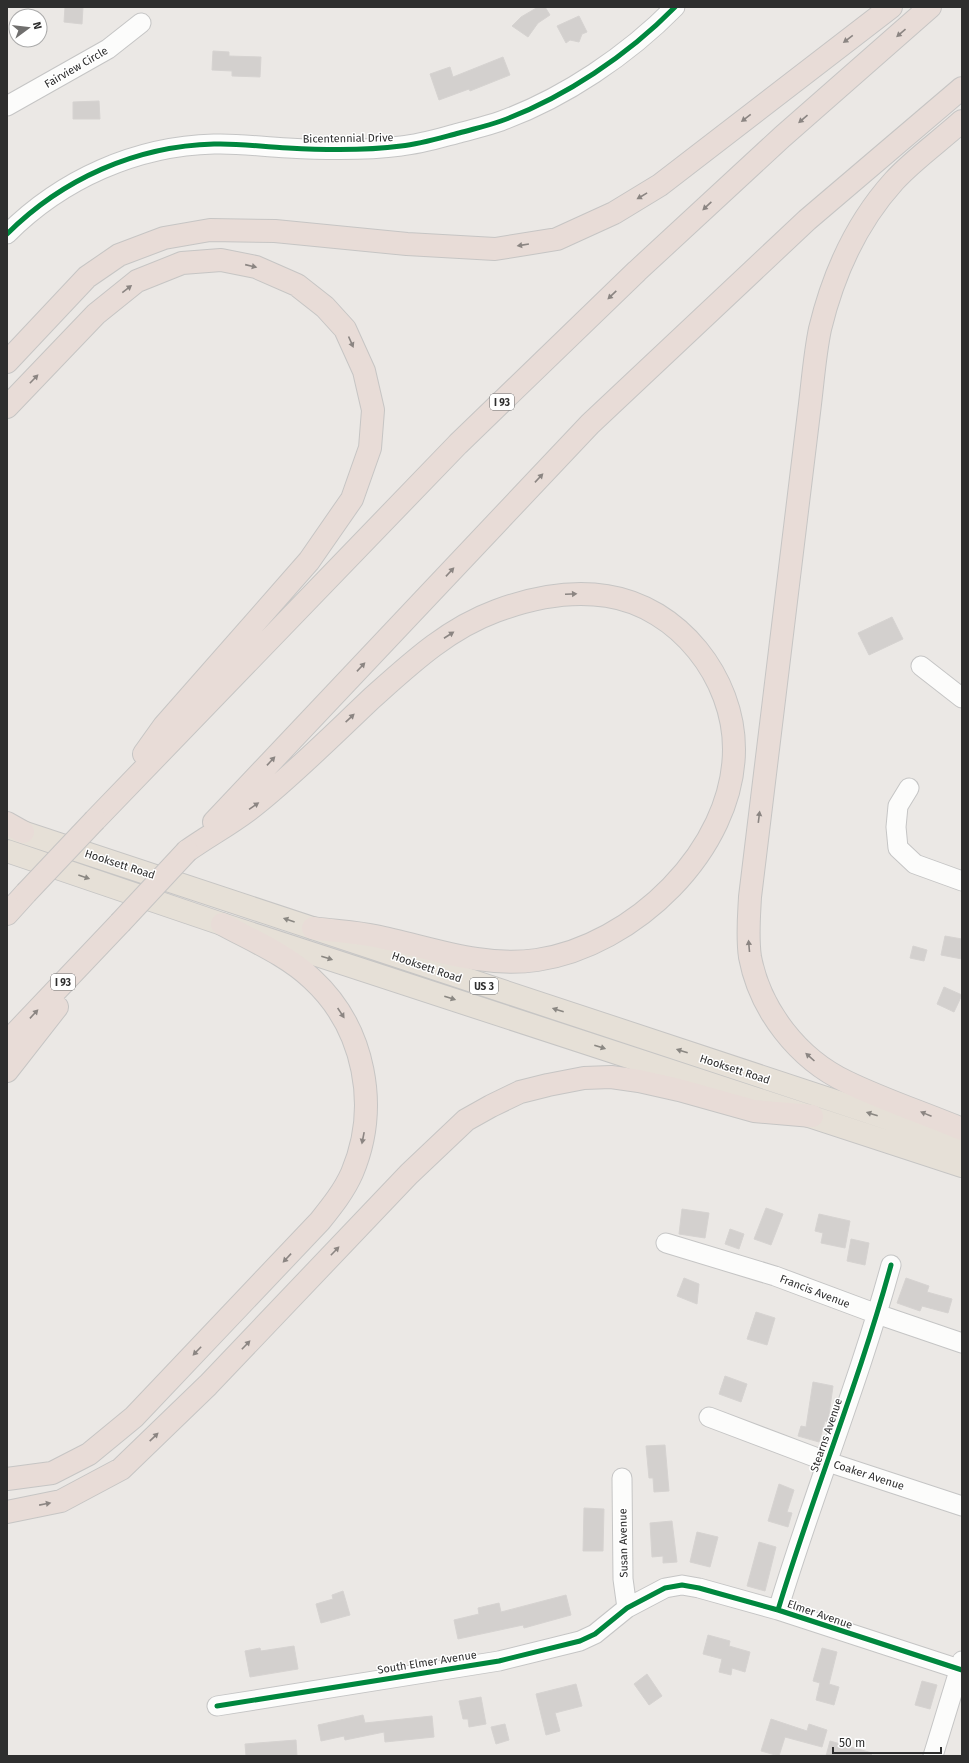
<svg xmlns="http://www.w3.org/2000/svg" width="969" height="1763" viewBox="0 0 969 1763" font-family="'Fira Sans',sans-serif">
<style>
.building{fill:#d3d0ce;stroke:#d6d3d1}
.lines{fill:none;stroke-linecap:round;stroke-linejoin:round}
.minor-casing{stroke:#c5c5c5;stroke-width:21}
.major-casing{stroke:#c6c5c4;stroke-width:24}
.highway-casing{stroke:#c6c5c4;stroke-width:24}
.minor{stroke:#fcfcfb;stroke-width:19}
.major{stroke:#e6e0d7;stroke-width:22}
.highway{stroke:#e8dcd7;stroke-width:22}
.highway-bridge-casing{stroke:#c6c5c4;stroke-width:24;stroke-linecap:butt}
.highway-bridge{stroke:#e8dcd7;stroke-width:22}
.cycleway-casing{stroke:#fff;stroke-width:8}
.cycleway{stroke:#00873e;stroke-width:5}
.oneway{fill:#8b8582}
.oneway2{fill:#8a8782}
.labels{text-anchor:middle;stroke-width:3;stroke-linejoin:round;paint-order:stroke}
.shield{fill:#fff;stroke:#6d6d6d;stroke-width:1}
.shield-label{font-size:10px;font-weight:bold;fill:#2e2e2e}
.street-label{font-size:11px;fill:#2e2e2e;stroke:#fff}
</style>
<rect width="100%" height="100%" fill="#ebe8e5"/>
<path class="building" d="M65,7H83L82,24L64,22Z
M538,7H545L550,15L538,23L528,37L512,26L521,17Z
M579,16L587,32L582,34L579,42L570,40L566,43L557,26Z
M213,51L229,52V56L261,57L260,77L232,76V71L212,70Z
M503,57L510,75L470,91L469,89L439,100L430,74L450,67L453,77Z
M99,101L100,119H73V102Z
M892,617L903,639L869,655L858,633Z
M945,936L962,939V959L941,955Z
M913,946L927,950L924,961L910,958Z
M944,987L962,995L954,1012L937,1004Z
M766,1208L783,1214L771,1245L754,1239Z
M682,1209L709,1213L705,1238L679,1234Z
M819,1214L850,1221L845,1248L821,1243L823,1233L815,1231Z
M730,1229L744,1234L739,1249L725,1244Z
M851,1239L869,1243L865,1265L847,1261Z
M684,1278L699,1284L697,1304L677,1296Z
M906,1278L929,1286L927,1292L952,1299L948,1313L922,1306L920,1311L897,1303Z
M756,1312L775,1318L767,1345L747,1339Z
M725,1376L747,1384L741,1402L719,1394Z
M813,1382L833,1386L828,1422L825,1421L819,1442L798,1436L801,1426L806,1427Z
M665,1445L669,1491L654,1492L653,1478H649L646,1446Z
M779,1484L794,1490L787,1512L792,1513L788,1527L768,1521Z
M584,1508L604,1509L603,1551H583Z
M672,1521L677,1562L663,1563V1556L652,1557L650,1523Z
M697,1532L718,1537L710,1567L690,1562Z
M759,1542L776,1547L765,1591L747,1586Z
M343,1591L350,1615L321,1623L316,1604L333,1599L332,1595Z
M566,1595L571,1615L524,1628L523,1625L458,1639L454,1620L479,1614L478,1608L499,1603L501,1612Z
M708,1635L730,1641L729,1646L750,1652L745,1672L732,1668L731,1675L719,1672L722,1659L703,1654Z
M294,1646L298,1669L250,1677L245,1651L260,1648L261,1651Z
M822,1648L837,1652L829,1684L839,1687L834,1705L816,1700L820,1683L813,1681Z
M647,1674L662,1696L649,1705L634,1684Z
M922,1681L937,1685L930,1709L915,1705Z
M576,1684L582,1706L555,1713L560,1731L546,1735L536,1694Z
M481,1697L486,1724L469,1727L468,1719H463L459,1701Z
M363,1715L365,1723L432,1716L434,1737L385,1742L384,1732L345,1740L344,1736L321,1741L318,1725Z
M771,1719L807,1731L809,1724L827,1730L822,1747L785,1737L779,1756L761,1751Z
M505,1724L509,1740L496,1744L491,1727Z
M296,1740L297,1756H246L245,1744Z
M830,1741L872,1753L871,1756H826Z"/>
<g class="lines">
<g class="minor-casing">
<path id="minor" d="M7,106L108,49L141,23
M7,234C62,179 136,146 214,144C239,143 263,147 288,148C325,150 364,151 401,146C421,144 440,138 459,133C473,129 487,126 501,121C564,98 628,55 675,7
M921,666L962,698
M909,788L898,806L896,827L898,848L915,864L962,881
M666,1243L775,1276L877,1314L962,1343
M709,1417L828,1462L962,1506
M622,1478L623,1579L627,1608
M778,1610C813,1494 859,1382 891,1265
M217,1706L499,1661L580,1641L595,1634L627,1608L665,1588L682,1585L699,1588L778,1610L962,1670
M933,1756L962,1661"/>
</g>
<g class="major-casing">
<path id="major" d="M7,827L962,1143
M7,851L222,924L962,1166"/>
</g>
<g class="highway-casing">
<path id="highway" d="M962,121C940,141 913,160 894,181C856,223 833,275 820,329C815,353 813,379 810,404L750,897C749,917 747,937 750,957C760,1010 798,1059 847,1082C884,1100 924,1113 962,1129
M7,362L87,277L119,255L164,238L210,230L275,231L407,244L495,249L557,239L614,213L660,185L891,7
M7,407L96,314L137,281L182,263L221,260L256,267L297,285L325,307L345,329L364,371L373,410L370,448L352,499L309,561L164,726L144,754
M95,820L458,444L637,271L782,137L930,7
M214,822L590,424L807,220L962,88
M7,823L23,832
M187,851C211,834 238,820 260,801C299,769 335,733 372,698C410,664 447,629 496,611C531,598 569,590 607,596C679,607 734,678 734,749C734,850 633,946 537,960C481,968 429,947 375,936C355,932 333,931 313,928
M7,914L26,893
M7,1042L120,923
M7,1071L57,1007
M7,1479L52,1473L89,1454L134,1417L320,1221C332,1206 344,1191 352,1173C380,1107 365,1028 312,979C287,955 251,940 222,924
M7,1512L61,1501L121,1469L208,1385L409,1174L466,1120L491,1106L520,1092L548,1085L584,1078L611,1077L639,1081L679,1090L754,1111L812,1116"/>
</g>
<use href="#minor" class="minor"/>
<use href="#major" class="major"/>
<use href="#highway" class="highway"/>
<g class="highway-bridge-casing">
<path id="highway-bridge" d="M26,893L95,820
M120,923L187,851"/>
</g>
<use href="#highway-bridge" class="highway-bridge"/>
<g class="cycleway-casing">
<path id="cycleway" d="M7,234C62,179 136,146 214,144C239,143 263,147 288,148C325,150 364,151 401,146C421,144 440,138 459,133C473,129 487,126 501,121C564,98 628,55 675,7
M778,1610C813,1494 859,1382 891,1265
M217,1706L499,1661L580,1641L595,1634L627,1608L665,1588L682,1585L699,1588L778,1610L962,1670"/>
</g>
<use href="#cycleway" class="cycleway"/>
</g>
<defs><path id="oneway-solid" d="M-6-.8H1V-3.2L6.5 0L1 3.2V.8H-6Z"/></defs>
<g class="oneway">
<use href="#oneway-solid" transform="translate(901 33) rotate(139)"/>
<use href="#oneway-solid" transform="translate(848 39) rotate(143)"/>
<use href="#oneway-solid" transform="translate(746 118) rotate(142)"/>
<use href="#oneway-solid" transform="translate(803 119) rotate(139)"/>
<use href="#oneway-solid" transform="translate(642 196) rotate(149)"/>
<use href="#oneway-solid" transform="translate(707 206) rotate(137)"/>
<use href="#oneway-solid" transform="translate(523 245) rotate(171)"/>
<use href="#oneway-solid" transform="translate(251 266) rotate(13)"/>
<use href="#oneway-solid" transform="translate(127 289) rotate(-38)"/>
<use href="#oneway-solid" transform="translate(612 295) rotate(136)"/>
<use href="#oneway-solid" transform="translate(351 342) rotate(66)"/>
<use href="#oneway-solid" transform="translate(34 379) rotate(-46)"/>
<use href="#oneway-solid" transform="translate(539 478) rotate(-47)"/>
<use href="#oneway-solid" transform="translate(450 572) rotate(-47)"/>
<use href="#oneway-solid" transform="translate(571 594) rotate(-3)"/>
<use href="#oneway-solid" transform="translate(449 635) rotate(-33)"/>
<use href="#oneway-solid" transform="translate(361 667) rotate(-47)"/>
<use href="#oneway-solid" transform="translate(350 718) rotate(-43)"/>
<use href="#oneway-solid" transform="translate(271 761) rotate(-47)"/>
<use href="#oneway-solid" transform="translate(254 806) rotate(-35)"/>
<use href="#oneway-solid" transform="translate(759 817) rotate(-83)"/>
<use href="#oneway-solid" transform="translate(749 946) rotate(-95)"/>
<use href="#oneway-solid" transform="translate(341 1013) rotate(56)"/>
<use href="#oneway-solid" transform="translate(34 1014) rotate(-47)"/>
<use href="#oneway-solid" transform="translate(810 1057) rotate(-138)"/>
<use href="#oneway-solid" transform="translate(926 1114) rotate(-158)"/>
<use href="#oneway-solid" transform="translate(363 1138) rotate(101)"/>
<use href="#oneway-solid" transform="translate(335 1251) rotate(-46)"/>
<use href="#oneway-solid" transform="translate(287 1258) rotate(133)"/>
<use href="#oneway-solid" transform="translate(246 1345) rotate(-46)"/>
<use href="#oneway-solid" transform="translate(197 1351) rotate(134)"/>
<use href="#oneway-solid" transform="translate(154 1437) rotate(-44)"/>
<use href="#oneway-solid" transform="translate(45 1504) rotate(-11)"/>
</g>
<g class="oneway2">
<use href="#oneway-solid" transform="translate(84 877) rotate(19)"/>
<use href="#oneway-solid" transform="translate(289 920) rotate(-161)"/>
<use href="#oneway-solid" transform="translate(327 958) rotate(18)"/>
<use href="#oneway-solid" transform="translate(450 998) rotate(18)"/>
<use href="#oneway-solid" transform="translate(558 1010) rotate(-162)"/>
<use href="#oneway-solid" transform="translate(600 1047) rotate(18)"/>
<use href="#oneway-solid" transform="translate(682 1051) rotate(-162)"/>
<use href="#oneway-solid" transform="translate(872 1114) rotate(-162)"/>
</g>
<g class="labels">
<g class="shield">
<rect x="490" y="394" width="24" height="16" rx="3"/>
<rect x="51" y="974" width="24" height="16" rx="3"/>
<rect x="470" y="978" width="28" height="16" rx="3"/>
</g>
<g class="shield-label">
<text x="502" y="406">I 93</text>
<text x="63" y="986">I 93</text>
<text x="484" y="990">US 3</text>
</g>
<g class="street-label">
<text transform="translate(76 67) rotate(-30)" y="4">Fairview Circle</text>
<text transform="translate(348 138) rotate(-1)" y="4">Bicentennial Drive</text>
<text transform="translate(120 864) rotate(18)" y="4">Hooksett Road</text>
<text transform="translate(427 967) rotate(19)" y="4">Hooksett Road</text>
<text transform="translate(735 1069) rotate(18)" y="4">Hooksett Road</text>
<text transform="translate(815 1291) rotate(21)" y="4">Francis Avenue</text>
<text transform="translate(826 1435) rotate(-71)" y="4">Stearns Avenue</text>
<text transform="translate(869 1475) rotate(18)" y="4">Coaker Avenue</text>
<text transform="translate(623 1543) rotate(-91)" y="4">Susan Avenue</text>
<text transform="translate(820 1614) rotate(19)" y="4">Elmer Avenue</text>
<text transform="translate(427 1662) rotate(-9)" y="4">South Elmer Avenue</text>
</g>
</g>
<rect width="969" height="1763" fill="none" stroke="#2e2e2e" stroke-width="16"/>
<g transform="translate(28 28) rotate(75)"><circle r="19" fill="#ffffff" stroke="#ababab"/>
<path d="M0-3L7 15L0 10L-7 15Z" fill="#706f6e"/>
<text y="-6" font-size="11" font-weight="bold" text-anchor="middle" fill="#2e2e2e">N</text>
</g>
<path d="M833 1747v6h108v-6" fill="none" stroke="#2e2e2e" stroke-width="2"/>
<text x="839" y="1747" font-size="12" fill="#2e2e2e" stroke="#ffffff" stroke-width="3" paint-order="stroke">50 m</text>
</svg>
